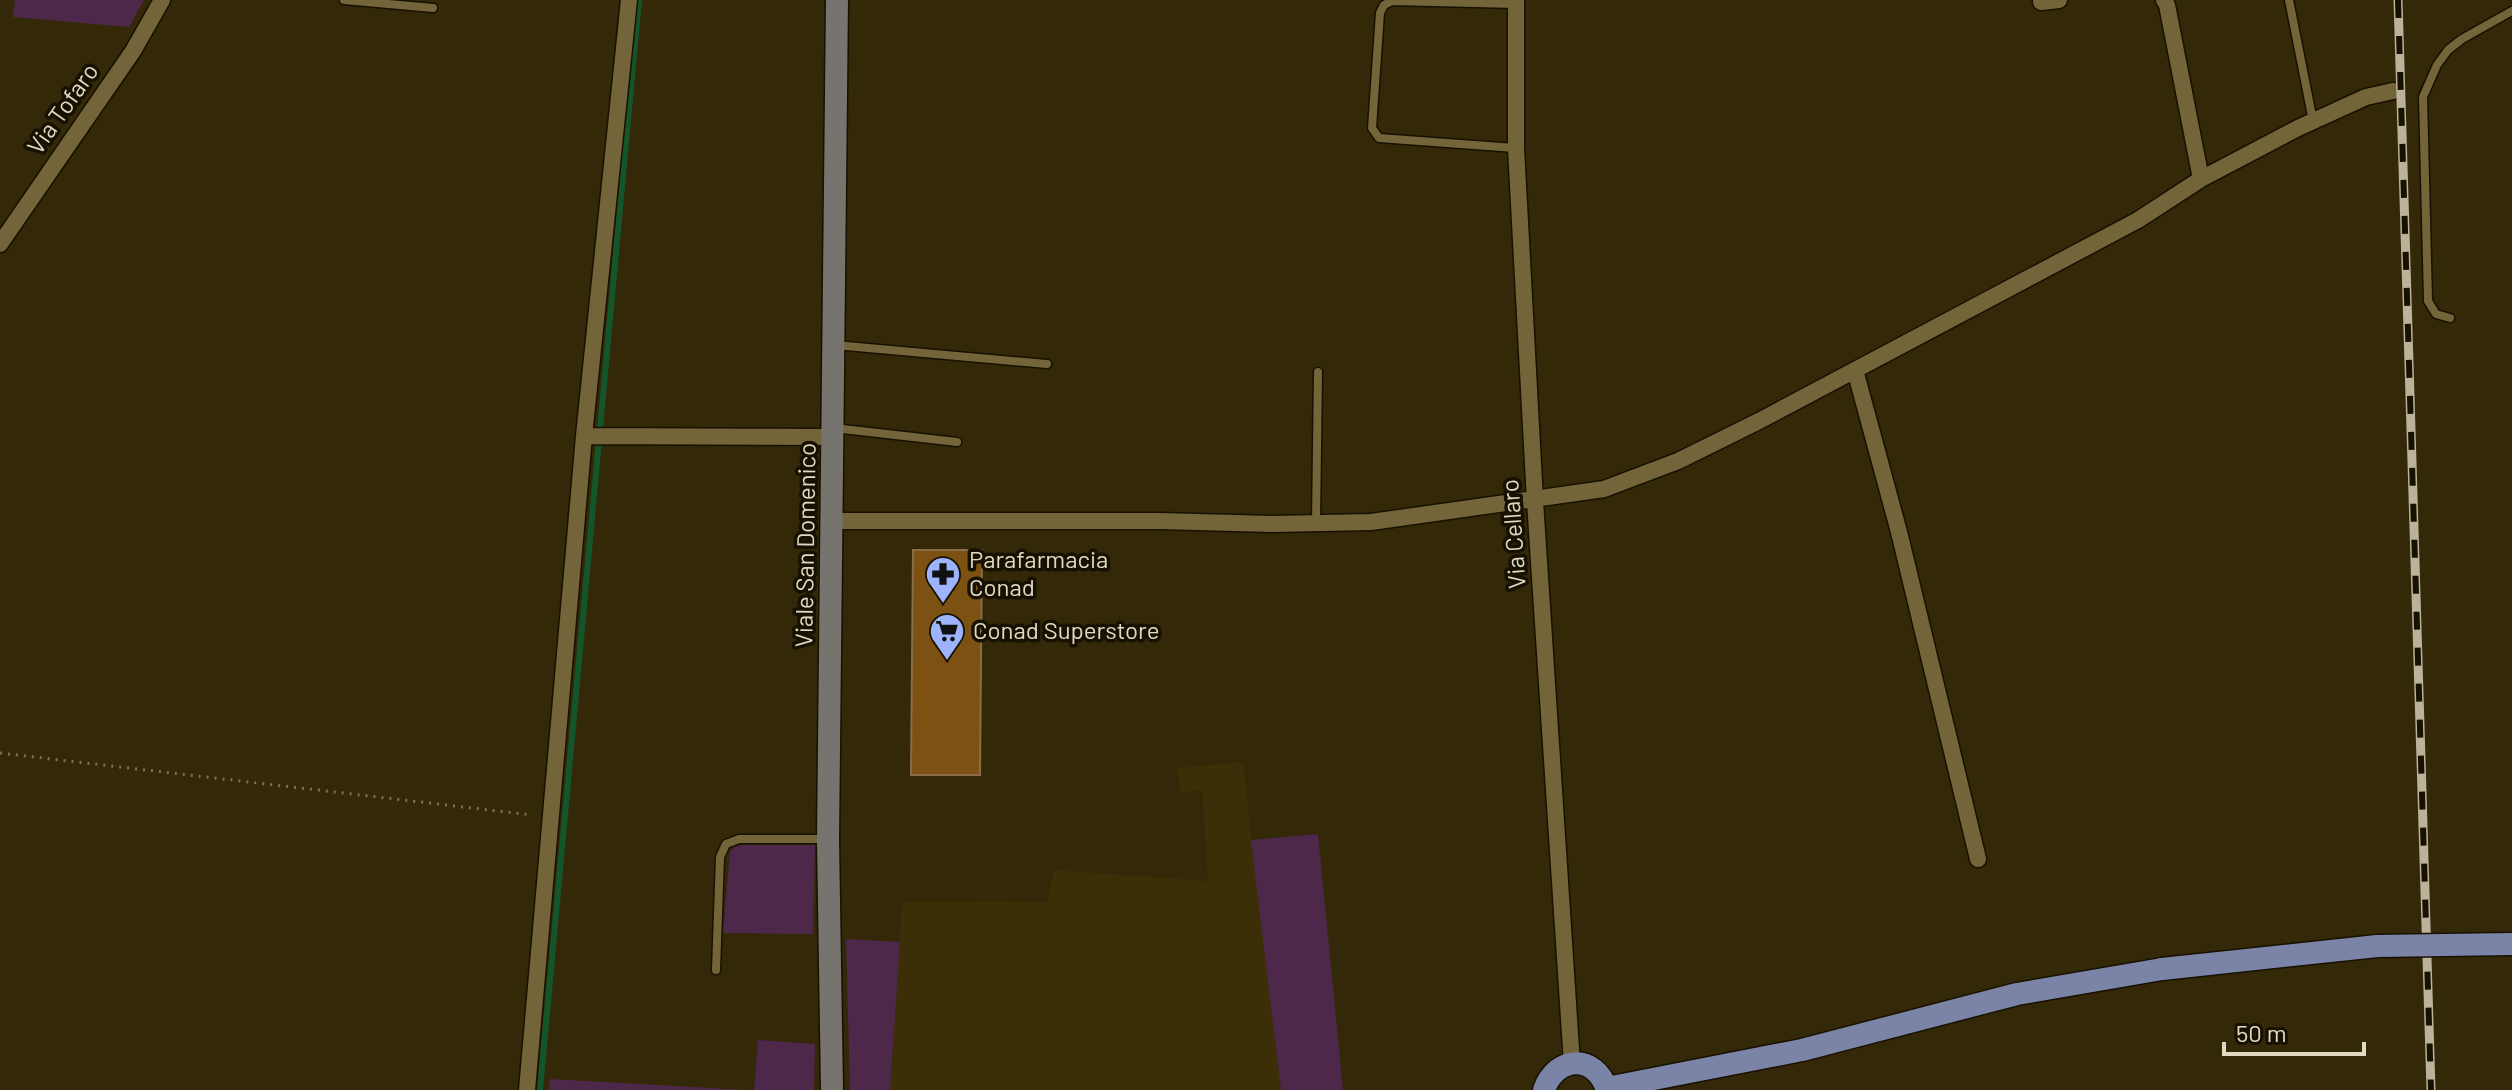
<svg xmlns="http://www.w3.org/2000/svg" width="2512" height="1090" viewBox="0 0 2512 1090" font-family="Barlow,sans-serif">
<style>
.built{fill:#3c2f07}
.green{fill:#4e284b}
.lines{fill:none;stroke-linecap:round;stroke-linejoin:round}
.stream{stroke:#15552b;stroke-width:6}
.building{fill:#7d5111;stroke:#896c49;stroke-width:2}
.service-casing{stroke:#181100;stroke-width:11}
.minor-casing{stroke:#181100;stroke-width:19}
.secondary-casing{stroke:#181100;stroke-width:25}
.primary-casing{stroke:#181100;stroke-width:25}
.path{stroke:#7b7255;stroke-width:3;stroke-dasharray:2 6;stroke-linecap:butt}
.service{stroke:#73643a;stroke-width:8}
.minor{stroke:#73643a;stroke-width:16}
.secondary{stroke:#777470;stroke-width:22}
.primary{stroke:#7b84a7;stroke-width:22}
.rail-casing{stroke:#bab299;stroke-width:9}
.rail{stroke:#171102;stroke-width:6;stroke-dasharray:18;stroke-linecap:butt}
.primary-bridge-casing{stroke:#181100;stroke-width:25;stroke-linecap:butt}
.primary-bridge{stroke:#7b84a7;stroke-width:22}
.labels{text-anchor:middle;stroke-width:7;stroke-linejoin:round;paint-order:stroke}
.street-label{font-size:24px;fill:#e1d9c3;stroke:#171102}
.poi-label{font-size:24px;fill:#e1d9c3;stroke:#171102;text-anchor:start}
</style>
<rect width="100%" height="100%" fill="#332807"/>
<path class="built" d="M1243,762L1281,1090H890L902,902L1002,901L1047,903L1054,870L1208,881L1202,790L1180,793L1178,768Z"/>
<path class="green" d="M15,0H144L129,27L13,17Z
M1318,834L1343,1090H1281L1251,840Z
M743,845H815L813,934L723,933L730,852L734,847Z
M846,939L900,942L890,1090H850Z
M758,1040L815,1044L814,1090H754Z
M550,1079L746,1090H549Z"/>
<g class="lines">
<path class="stream" d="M540,1090L639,0"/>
</g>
<path class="building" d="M913,550H982L980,775H911Z"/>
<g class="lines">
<g class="service-casing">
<path id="service" d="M344,0L433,8
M2289,0L2313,121
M1515,148L1379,138L1372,128L1380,13L1384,5L1392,1L1516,4
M2450,318L2436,314L2428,301L2423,97L2437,65L2448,50L2462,39L2512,11
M835,345L1047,364
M834,428L957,442
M1316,523L1318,372
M716,970L720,857L726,844L739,839H828"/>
</g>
<g class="minor-casing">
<path id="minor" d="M1516,0V148L1535,501L1572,1064
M2164,0L2167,5L2201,179
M2041,2L2059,0
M0,244L133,51L162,0
M1855,370L1899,532L1978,859
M584,436L833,437
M832,521H1160L1273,524L1371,522L1604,489L1678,461L1759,421L2138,220L2201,179L2298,128L2366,97L2393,91
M527,1090L584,436L629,0"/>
</g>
<g class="secondary-casing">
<path id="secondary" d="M832,1090L828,839L837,0"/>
</g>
<g class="primary-casing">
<path id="primary" d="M1607,1088L1802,1050L2017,994L2162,969
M1544,1090C1556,1055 1596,1054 1607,1090"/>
</g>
<path class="path" d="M0,753L532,815"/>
<use href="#service" class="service"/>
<use href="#minor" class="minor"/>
<use href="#secondary" class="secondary"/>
<use href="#primary" class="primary"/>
<g class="rail-casing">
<path id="rail" d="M2398,0L2431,1090"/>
</g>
<use href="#rail" class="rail"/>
<g class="primary-bridge-casing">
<path id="primary-bridge" d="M2162,969L2377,946L2512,944"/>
</g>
<use href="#primary-bridge" class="primary-bridge"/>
</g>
<defs>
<g id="pharmacy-pin" transform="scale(1.8)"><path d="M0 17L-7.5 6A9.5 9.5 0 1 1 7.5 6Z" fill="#9db4fd" stroke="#171102"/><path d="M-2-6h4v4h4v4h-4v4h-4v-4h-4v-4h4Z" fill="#111"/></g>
<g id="supermarket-pin" transform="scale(1.8)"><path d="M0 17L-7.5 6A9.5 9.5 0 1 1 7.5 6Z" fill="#9db4fd" stroke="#171102"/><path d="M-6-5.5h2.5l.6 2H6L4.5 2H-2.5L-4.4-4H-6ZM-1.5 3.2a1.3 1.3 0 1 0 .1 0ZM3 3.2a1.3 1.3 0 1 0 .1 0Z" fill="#111"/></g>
</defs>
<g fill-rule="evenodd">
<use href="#pharmacy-pin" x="943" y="574"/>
<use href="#supermarket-pin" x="947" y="631"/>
</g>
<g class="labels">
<g class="street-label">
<text transform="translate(63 109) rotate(-55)" y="8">Via Tofaro</text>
<text transform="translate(1514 534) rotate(-94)" y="8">Via Cellaro</text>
<text transform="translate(806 545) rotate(-89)" y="8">Viale San Domenico</text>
</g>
<g class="poi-label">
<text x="969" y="568">Parafarmacia<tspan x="969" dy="28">Conad</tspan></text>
<text x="973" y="639">Conad Superstore</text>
</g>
</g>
<path d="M2224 1042v12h140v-12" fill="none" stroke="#e1d9c3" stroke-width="4"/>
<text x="2236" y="1042" font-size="24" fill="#e1d9c3" stroke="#171102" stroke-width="6" paint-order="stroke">50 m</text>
</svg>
